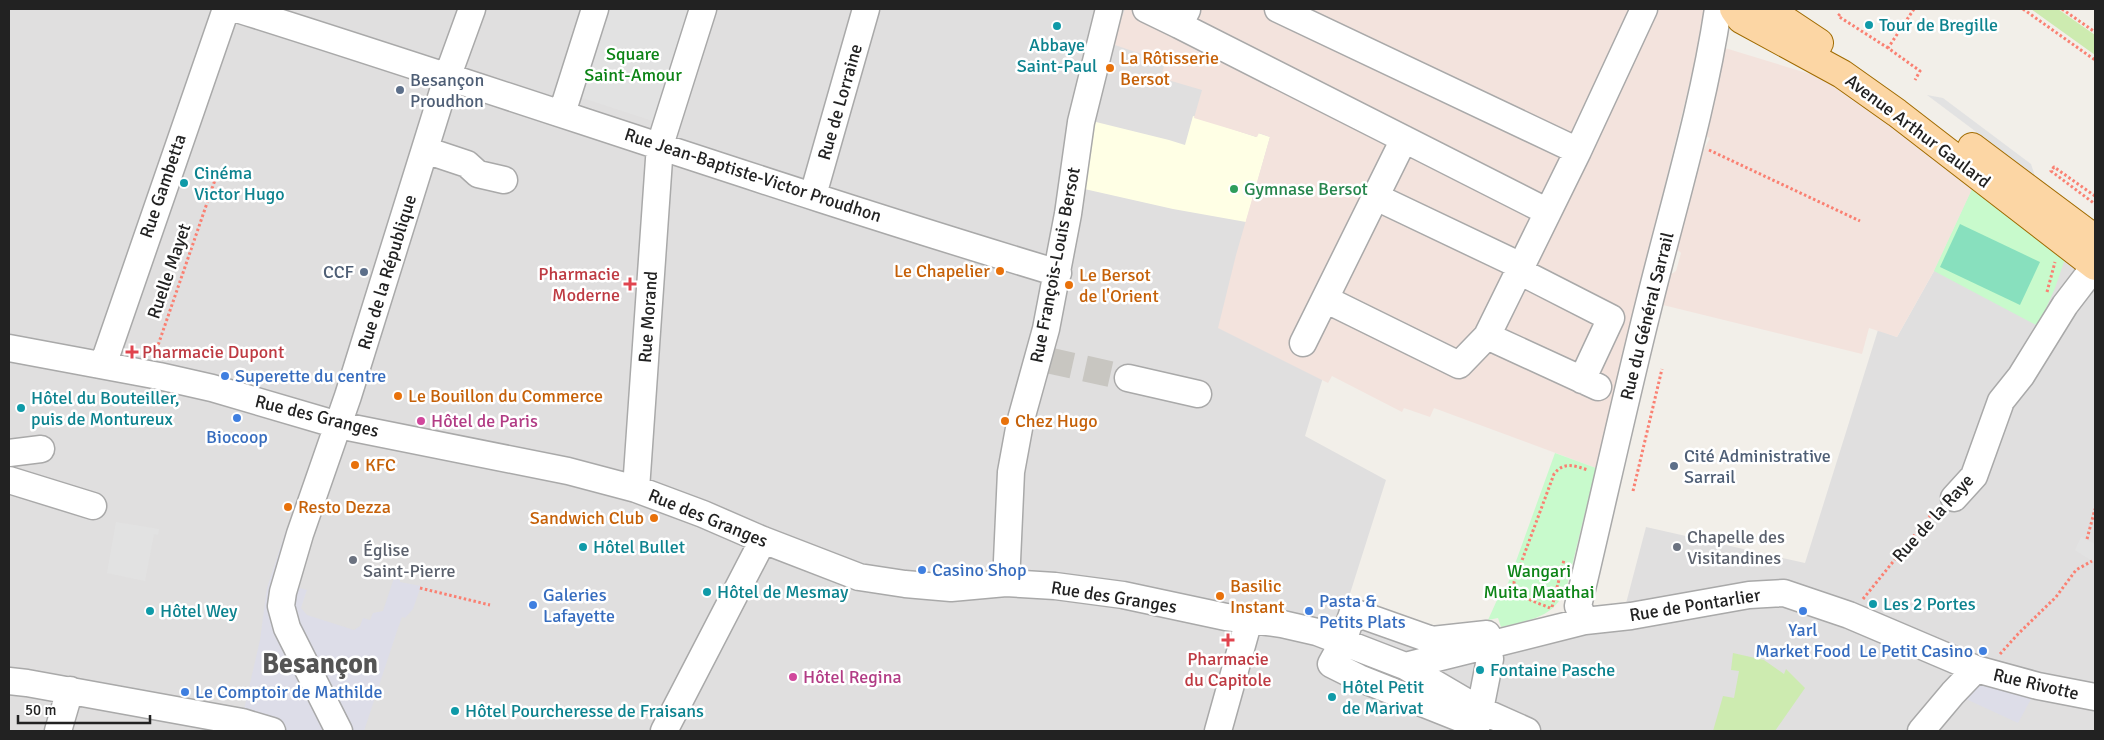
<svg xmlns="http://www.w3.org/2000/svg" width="2104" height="740" viewBox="0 0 2104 740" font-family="Signika,sans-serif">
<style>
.residential{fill:#e0dfdf}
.education{fill:#ffffe5}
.military{fill:#f3e3dd}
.grass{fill:#cdebb0}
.park{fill:#c8facc}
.pitch{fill:#88e0be}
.parking{fill:#e2e2e2}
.plaza{fill:#dddde8}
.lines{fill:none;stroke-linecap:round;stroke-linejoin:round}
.minor-tunnel{stroke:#c8c6c1;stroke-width:26;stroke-dasharray:26 13;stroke-linecap:butt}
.minor-casing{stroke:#a9a9a9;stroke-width:29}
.major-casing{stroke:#a06b00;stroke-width:30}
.path{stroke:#fa8072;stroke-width:3;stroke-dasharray:2.5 2.5;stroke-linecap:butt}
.minor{stroke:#fff;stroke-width:26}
.major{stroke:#fcd6a4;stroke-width:28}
.culture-dot{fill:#0f9aa8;stroke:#fff;stroke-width:2}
.food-dot{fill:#e8710a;stroke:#fff;stroke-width:2}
.service-dot{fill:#5c6f8a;stroke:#fff;stroke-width:2}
.leisure-dot{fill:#2e9e5b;stroke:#fff;stroke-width:2}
.health-dot{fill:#e0444e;stroke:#fff;stroke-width:2}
.shop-dot{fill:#3f7fe0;stroke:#fff;stroke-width:2}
.hotel-dot{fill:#d1479c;stroke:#fff;stroke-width:2}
.worship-dot{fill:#6b7280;stroke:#fff;stroke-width:2}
.labels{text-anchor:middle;stroke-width:5;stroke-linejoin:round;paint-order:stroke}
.culture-label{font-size:18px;fill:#0d838f;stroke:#fff;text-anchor:start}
.park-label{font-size:18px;fill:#0c8416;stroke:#fff}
.food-label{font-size:18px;fill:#c56008;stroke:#fff;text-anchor:start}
.service-label{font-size:18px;fill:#4e5e75;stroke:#fff;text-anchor:start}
.street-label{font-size:18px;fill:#222;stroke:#fff}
.leisure-label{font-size:18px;fill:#27864d;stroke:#fff;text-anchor:start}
.health-label{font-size:18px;fill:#be3a42;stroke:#fff;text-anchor:end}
.shop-label{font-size:18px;fill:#366cbe;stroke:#fff;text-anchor:start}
.hotel-label{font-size:18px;fill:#b23c85;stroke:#fff;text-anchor:start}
.worship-label{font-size:18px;fill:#5b616d;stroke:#fff;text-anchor:start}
.town-label{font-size:28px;font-weight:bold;fill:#555;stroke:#fff}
</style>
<rect width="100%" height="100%" fill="#f2efe9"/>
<path class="residential" d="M9,9H1127L1312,101L1325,371L1305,436L1386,480L1347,603L1448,646L1624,611L1646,527L1805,563L1878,330L1897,337L1934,271L1974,185L2095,280V731H9Z"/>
<path class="education" d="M1193,116L1256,137L1258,133L1270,137L1246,222L1173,209L1080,188L1092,121L1169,140L1185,145Z"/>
<path class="military" d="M1125,9H1704L1705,20L1596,468L1434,408L1430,417L1404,408L1402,412L1332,376L1328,383L1218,328L1236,255L1270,137L1259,133L1257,137L1194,118L1202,90L1161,78L1165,62L1112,44Z
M1725,48L1836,82L1974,185L1934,271L1897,337L1869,328L1862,354L1663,305L1670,275L1676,271L1681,253L1677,249L1697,163L1710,138L1705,136Z"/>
<path class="grass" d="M2031,9H2058L2095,35V55Z
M1733,653L1764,660L1784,674L1786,669L1805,688L1775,731H1713L1723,696L1734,698L1739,671L1731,670Z"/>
<path class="park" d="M1974,185L2066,256L2055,288L2038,326L1934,271Z
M1555,453L1596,468L1568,582C1557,618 1533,619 1501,627L1498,618L1488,620L1497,600H1502Z"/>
<path class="pitch" d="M1960,224L2040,262L2020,305L1940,267Z"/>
<path class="parking" d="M584,9H714L677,129L558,90Z
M1927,95L1943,98L2031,164L2035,176Z
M116,522L159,529L158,535L154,534L145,581L107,573Z
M2081,537L2095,544V563L2075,550Z"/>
<path class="plaza" d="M286,530L300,534L296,587L307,590L301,608L307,615L354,630L360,626L363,618L370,620L373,613L383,611L394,578L400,579V582L421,586L413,609L405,618L402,617L397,631L364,731H239L260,640L267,588Z
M1969,652L2038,686L2018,723L1953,693Z"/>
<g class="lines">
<path class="minor-tunnel" d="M1047,360L1128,378"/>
<g class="minor-casing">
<path id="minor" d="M237,9C511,95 782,190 1058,273
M1146,9L1179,25L1187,10
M1278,9L1578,151L1644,9
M1179,25L1548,212
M562,113L595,9
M425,150L467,164L478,174L504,180
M1578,151L1487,336L1598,387
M813,195L866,9
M1376,197L1521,266
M1519,271L1611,318L1582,380
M1325,299L1459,365L1487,336
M1303,343L1404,139
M9,348L159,376L212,388L338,425L568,471L636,489L703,514L763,540L859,577L905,584L951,588L1006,583L1055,586L1123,595L1226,617L1282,624L1317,632L1405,666L1480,710L1527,731
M103,365L226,9
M1128,378L1198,394
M9,453L41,449
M9,480L93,506
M636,489L660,145L703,9
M1954,498L1974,476L2001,401L2021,376L2065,305L2095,266
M1006,583L1011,472L1020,423L1046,329L1068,214L1081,122L1109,9
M1353,612L1432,640L1487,634L1490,659L1477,725L1359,678L1331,664L1342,644Z
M1585,621L1578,606C1602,505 1624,404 1649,304C1673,206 1703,109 1718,9
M1405,666L1585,621L1631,616L1749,595L1784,593L1849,615L1976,669L2038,686L2095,697
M9,681L27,683L242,722L272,731
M58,731L70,690
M339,731L287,628L281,606L283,592L300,534L348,396L448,75L472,9
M664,731L763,540
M1218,731L1249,620
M1921,731L1953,693L1976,669"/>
</g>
<g class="major-casing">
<path id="major" d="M1734,9L1741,19L1842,74L1897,113L2095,266
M1768,9L1819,43
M1972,147L2095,239"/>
</g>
<path class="path" d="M1914,9L1888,48L1920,71L1915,80
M2023,9L2095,60
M2062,9L2095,32
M1840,14L1838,16L1888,48
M1709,150L1860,221
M2095,196L2054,167L2051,171L2095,204
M2047,292L2055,262
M155,354L216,177
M1633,491L1662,369
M2087,539L2095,509
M420,588L490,605
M1863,599L1930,516L1938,511
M1552,607L1564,560
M1550,608C1537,602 1516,598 1514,582L1554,474C1564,461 1575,466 1588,470
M2000,654L2018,634L2056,597L2076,570L2092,561"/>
<use href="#minor" class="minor"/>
<use href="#major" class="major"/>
</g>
<g class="culture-dot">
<circle cx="1869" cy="25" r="5"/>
<circle cx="1057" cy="26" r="5"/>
<circle cx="184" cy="183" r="5"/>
<circle cx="21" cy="408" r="5"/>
<circle cx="583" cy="547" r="5"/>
<circle cx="707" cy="592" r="5"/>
<circle cx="1873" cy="604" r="5"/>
<circle cx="150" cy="611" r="5"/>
<circle cx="1480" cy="670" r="5"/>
<circle cx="1332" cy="697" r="5"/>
<circle cx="455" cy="711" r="5"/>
</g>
<g class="food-dot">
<circle cx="1110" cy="68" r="5"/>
<circle cx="1000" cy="271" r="5"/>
<circle cx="1069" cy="285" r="5"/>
<circle cx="398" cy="396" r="5"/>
<circle cx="1005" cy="421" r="5"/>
<circle cx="355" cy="465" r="5"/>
<circle cx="288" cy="507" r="5"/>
<circle cx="654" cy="518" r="5"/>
<circle cx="1220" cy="596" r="5"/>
</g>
<g class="service-dot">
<circle cx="400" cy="90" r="5"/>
<circle cx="364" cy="272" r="5"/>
<circle cx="1674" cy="466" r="5"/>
</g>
<circle class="leisure-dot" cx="1234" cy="189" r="5"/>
<g class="health-dot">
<path d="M627.5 276.5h5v5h5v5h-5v5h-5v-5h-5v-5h5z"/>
<path d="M129.5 344.5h5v5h5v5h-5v5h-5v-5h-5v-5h5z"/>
<path d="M1225.5 632.5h5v5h5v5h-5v5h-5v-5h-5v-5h5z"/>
</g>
<g class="shop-dot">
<circle cx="225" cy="376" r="5"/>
<circle cx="237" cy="418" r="5"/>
<circle cx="922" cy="570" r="5"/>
<circle cx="533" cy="605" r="5"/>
<circle cx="1309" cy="611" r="5"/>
<circle cx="1803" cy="611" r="5"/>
<circle cx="1983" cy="651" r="5"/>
<circle cx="185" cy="692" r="5"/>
</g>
<g class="hotel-dot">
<circle cx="421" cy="421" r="5"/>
<circle cx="793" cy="677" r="5"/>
</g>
<g class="worship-dot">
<circle cx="1677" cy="547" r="5"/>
<circle cx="353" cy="560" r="5"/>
</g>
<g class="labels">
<g class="culture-label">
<text x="1879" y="31">Tour de Bregille</text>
<text x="1057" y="51" text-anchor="middle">Abbaye<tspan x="1057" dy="21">Saint-Paul</tspan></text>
<text x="194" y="179">Cinéma<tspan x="194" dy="21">Victor Hugo</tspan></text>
<text x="31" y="404">Hôtel du Bouteiller,<tspan x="31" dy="21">puis de Montureux</tspan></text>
<text x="593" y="553">Hôtel Bullet</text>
<text x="717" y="598">Hôtel de Mesmay</text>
<text x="1883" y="610">Les 2 Portes</text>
<text x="160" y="617">Hôtel Wey</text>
<text x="1490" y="676">Fontaine Pasche</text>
<text x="1342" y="693">Hôtel Petit<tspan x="1342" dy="21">de Marivat</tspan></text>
<text x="465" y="717">Hôtel Pourcheresse de Fraisans</text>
</g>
<g class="park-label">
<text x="633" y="60">Square<tspan x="633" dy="21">Saint-Amour</tspan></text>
<text x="1539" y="577">Wangari<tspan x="1539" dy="21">Muita Maathai</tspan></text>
</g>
<g class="food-label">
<text x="1120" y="64">La Rôtisserie<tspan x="1120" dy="21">Bersot</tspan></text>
<text x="990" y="277" text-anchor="end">Le Chapelier</text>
<text x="1079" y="281">Le Bersot<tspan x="1079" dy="21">de l'Orient</tspan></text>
<text x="408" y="402">Le Bouillon du Commerce</text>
<text x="1015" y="427">Chez Hugo</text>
<text x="365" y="471">KFC</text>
<text x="298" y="513">Resto Dezza</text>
<text x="644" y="524" text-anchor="end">Sandwich Club</text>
<text x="1230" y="592">Basilic<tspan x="1230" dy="21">Instant</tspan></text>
</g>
<g class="service-label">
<text x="410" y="86">Besançon<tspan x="410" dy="21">Proudhon</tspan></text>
<text x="354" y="278" text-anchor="end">CCF</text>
<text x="1684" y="462">Cité Administrative<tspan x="1684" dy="21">Sarrail</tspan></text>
</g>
<g class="street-label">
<text transform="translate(840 102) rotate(-74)" y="6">Rue de Lorraine</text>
<text transform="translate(1918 131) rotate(37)" y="6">Avenue Arthur Gaulard</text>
<text transform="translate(753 175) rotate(18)" y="6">Rue Jean-Baptiste-Victor Proudhon</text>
<text transform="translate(163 186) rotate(-71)" y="6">Rue Gambetta</text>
<text transform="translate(1055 265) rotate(-79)" y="6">Rue François-Louis Bersot</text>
<text transform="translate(169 271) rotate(-71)" y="6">Ruelle Mayet</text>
<text transform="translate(387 272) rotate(-73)" y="6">Rue de la République</text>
<text transform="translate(1647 316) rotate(-76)" y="6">Rue du Général Sarrail</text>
<text transform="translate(648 317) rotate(-86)" y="6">Rue Morand</text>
<text transform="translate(317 416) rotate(14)" y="6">Rue des Granges</text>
<text transform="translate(708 518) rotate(22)" y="6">Rue des Granges</text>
<text transform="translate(1933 518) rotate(-48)" y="6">Rue de la Raye</text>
<text transform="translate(1114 597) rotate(9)" y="6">Rue des Granges</text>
<text transform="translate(1695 605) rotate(-9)" y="6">Rue de Pontarlier</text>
<text transform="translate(2036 684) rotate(13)" y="6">Rue Rivotte</text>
</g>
<g class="leisure-label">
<text x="1244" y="195">Gymnase Bersot</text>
</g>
<g class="health-label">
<text x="620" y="280">Pharmacie<tspan x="620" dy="21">Moderne</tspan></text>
<text x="142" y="358" text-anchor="start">Pharmacie Dupont</text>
<text x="1228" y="665" text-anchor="middle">Pharmacie<tspan x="1228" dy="21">du Capitole</tspan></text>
</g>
<g class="shop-label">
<text x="235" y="382">Superette du centre</text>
<text x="237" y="443" text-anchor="middle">Biocoop</text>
<text x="932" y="576">Casino Shop</text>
<text x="543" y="601">Galeries<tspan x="543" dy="21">Lafayette</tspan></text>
<text x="1319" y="607">Pasta &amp;<tspan x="1319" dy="21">Petits Plats</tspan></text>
<text x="1803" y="636" text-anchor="middle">Yarl<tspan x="1803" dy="21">Market Food</tspan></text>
<text x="1973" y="657" text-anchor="end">Le Petit Casino</text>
<text x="195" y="698">Le Comptoir de Mathilde</text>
</g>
<g class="hotel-label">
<text x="431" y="427">Hôtel de Paris</text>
<text x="803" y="683">Hôtel Regina</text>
</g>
<g class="worship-label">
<text x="1687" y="543">Chapelle des<tspan x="1687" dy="21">Visitandines</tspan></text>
<text x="363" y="556">Église<tspan x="363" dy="21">Saint-Pierre</tspan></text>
</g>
<g class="town-label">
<text x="320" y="673">Besançon</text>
</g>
</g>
<rect width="2104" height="740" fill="none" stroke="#222222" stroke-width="20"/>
<path d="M18 715v8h132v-8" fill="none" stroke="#222222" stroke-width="2.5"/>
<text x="25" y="715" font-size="15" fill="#222222" stroke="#ffffff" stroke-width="4" paint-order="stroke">50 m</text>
</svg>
